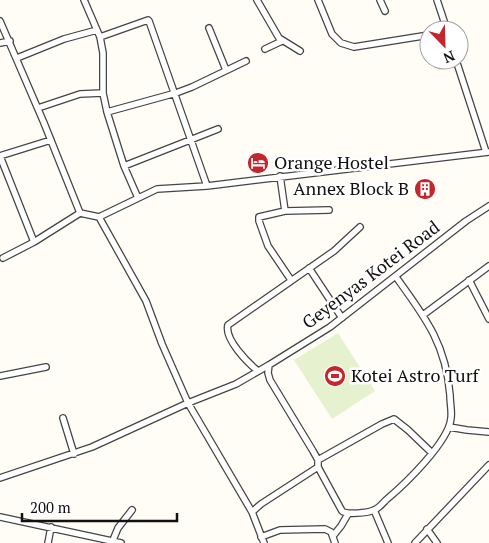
<svg xmlns="http://www.w3.org/2000/svg" width="489" height="543" viewBox="0 0 489 543" font-family="'PT Serif',serif">
<style>
.pitch{fill:#e6f2cf}
.lines{fill:none;stroke-linecap:round;stroke-linejoin:round}
.minor-casing{stroke:#444;stroke-width:8}
.minor{stroke:#fff;stroke-width:5.5}
.labels{text-anchor:middle;stroke-width:5;stroke-linejoin:round;paint-order:stroke}
.poi-label{font-size:18px;fill:#111;stroke:#fff;text-anchor:start}
.street-label{font-size:18px;fill:#111;stroke:#fff}
</style>
<rect width="100%" height="100%" fill="#fffdf5"/>
<path class="pitch" d="M338,333L375,391L332,419L294,360Z"/>
<g class="lines">
<g class="minor-casing">
<path id="minor" d="M84,0L100,37L103,53V93L107,112L124,166L138,198
M257,0L279,38L300,51
M318,0L332,34L341,43L354,47L429,35
M380,0L385,11
M437,0L447,30
M0,21L44,123L80,213
M209,28L226,70
M100,37L148,20L149,21L207,186
M0,43L10,41
M265,49L282,41
M17,58L64,39L97,30
M456,60L486,152
M38,108L80,94L103,93
M107,112L176,93L192,87L246,61
M0,156L34,242L80,213L99,217L157,189L207,186L489,152
M0,156L51,140
M124,166L218,129
M280,176L285,211
M99,217L146,301L162,344L188,403L252,512L264,543
M3,258L34,242
M309,268L342,318
M291,280L268,246L259,221V217L285,211L329,210
M469,280L489,319
M423,315L489,266
M269,365L268,373L270,380L313,451L318,460V467L342,511C346,515 368,513 374,510C378,509 383,503 386,500C404,485 449,442 451,418C452,411 450,403 450,395C446,344 425,317 396,277
M258,371C248,363 224,339 228,325L334,251L360,227
M0,376L46,367
M63,418L74,454
M449,427L467,430L489,432
M318,460L382,424L394,419L408,430L432,453
M0,478L92,447L188,403L236,384L269,365L330,327L466,221L489,206
M374,510L388,543
M252,512L261,504L318,467
M0,517L121,543
M427,529L437,543
M333,536L341,526L348,514
M261,537L280,530L325,529L331,532L335,543
M113,540L118,528L132,510
M48,543L51,527
M415,543L489,465"/>
</g>
<use href="#minor" class="minor"/>
</g>
<defs>
<g id="hotel-disc" transform="scale(1.125)"><circle r="9.5" fill="#c4262e" stroke="#fff"/><path d="M-6-4.5h1.5V1H6V5H4.5V3h-9V5H-6ZM-4 0a1.8 1.8 0 1 1 3.6 0ZM.5 0V-2.5h3Q6-2.5 6 0Z" fill="#fff"/></g>
<g id="building-disc" transform="scale(1.125)"><circle r="9.5" fill="#c4262e" stroke="#fff"/><path d="M-4-6H4V6H1V3H-1V6H-4ZM-2.5-4.3h1.7v1.8h-1.7ZM.8-4.3h1.7v1.8H.8ZM-2.5-1h1.7V.8h-1.7ZM.8-1h1.7V.8H.8Z" fill="#fff"/></g>
<g id="stadium-disc" transform="scale(1.125)"><circle r="9.5" fill="#c4262e" stroke="#fff"/><path d="M0-5a6.5 5 0 1 0 0 10a6.5 5 0 1 0 0-10ZM-3.5-1.8h7v3.6h-7Z" fill="#fff"/></g>
</defs>
<g fill-rule="evenodd">
<use href="#hotel-disc" x="258" y="163"/>
<use href="#building-disc" x="425" y="189"/>
<use href="#stadium-disc" x="335" y="376"/>
</g>
<g class="labels">
<g class="poi-label">
<text x="274" y="169">Orange Hostel</text>
<text x="409" y="195" text-anchor="end">Annex Block B</text>
<text x="351" y="382">Kotei Astro Turf</text>
</g>
<g class="street-label">
<text transform="translate(371 275) rotate(-37)" y="6">Geyenyas Kotei Road</text>
</g>
</g>
<g transform="translate(444 45) rotate(157)"><circle r="24" fill="#ffffff" stroke="#a0a0a0"/>
<path d="M0-4L9 19L0 12L-9 19Z" fill="#c4262e"/>
<text y="-8" font-size="14" font-weight="bold" text-anchor="middle" fill="#111111">N</text>
</g>
<path d="M22 513v8h155v-8" fill="none" stroke="#111111" stroke-width="2.5"/>
<text x="30" y="513" font-size="15" fill="#111111" stroke="#ffffff" stroke-width="4" paint-order="stroke">200 m</text>
</svg>
